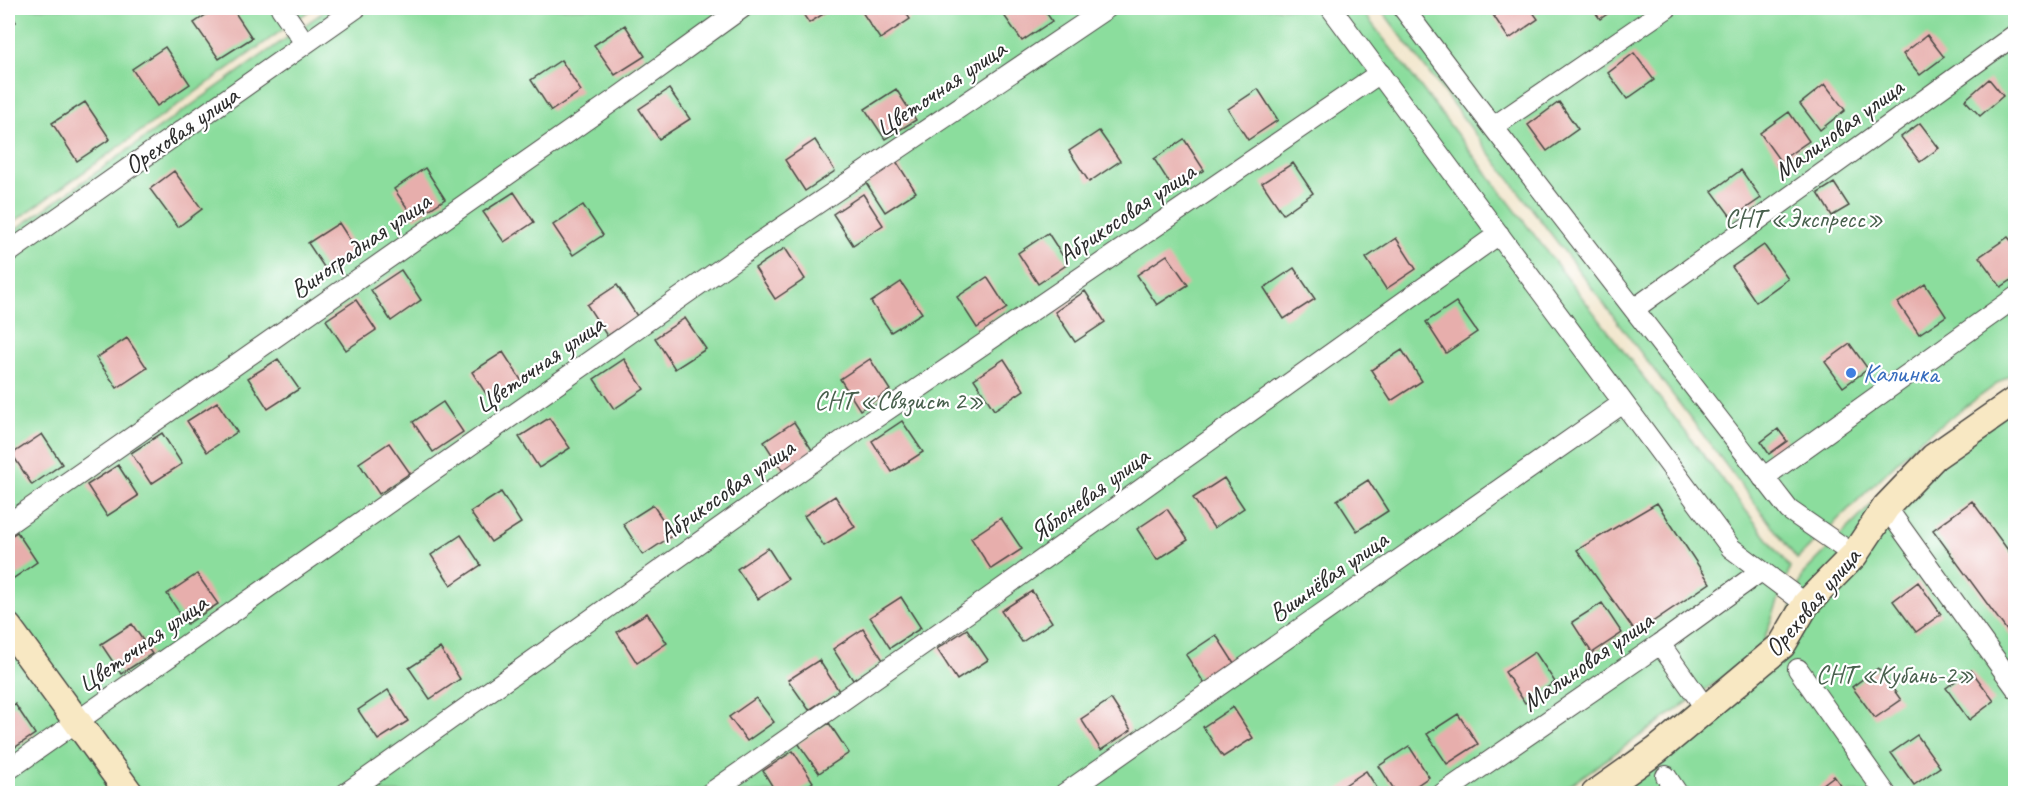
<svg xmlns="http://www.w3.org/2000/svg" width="2023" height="801" viewBox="0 0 2023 801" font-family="Caveat,sans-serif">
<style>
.green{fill:#8bdd9d;stroke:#5b8464;stroke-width:1.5}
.building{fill:#e7aeac}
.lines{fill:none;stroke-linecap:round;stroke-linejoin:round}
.street-casing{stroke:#494743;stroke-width:22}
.secondary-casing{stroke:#494743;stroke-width:30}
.street{stroke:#fff;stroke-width:20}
.secondary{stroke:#f8e8c3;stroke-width:27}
.shop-dot{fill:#3f7fe0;stroke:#fff;stroke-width:2}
.labels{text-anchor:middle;stroke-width:4.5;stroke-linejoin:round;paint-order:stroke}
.street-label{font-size:26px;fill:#2b2b2b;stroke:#fff}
.park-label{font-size:26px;fill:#48604d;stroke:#fff}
.shop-label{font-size:26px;fill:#366cbe;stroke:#fff;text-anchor:start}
</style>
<rect width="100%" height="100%" fill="#fff"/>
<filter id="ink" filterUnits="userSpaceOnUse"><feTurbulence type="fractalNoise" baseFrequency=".0167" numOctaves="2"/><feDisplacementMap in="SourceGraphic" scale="12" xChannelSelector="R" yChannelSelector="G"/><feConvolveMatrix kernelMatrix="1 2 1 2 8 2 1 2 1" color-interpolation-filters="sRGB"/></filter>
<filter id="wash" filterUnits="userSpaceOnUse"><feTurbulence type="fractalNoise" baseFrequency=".008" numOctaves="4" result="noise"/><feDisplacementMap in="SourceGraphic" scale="24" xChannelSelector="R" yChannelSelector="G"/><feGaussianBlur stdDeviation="1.35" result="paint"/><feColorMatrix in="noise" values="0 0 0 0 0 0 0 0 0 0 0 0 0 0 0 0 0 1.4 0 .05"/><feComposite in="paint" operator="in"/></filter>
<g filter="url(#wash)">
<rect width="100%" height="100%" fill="#f2e7ce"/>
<path class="green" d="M8,8H313L8,226Z
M329,8H1360L1790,568L1760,651L1559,793H8V235Z
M1380,8H2015V371L1922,438L1797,559Z
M2015,386V793L1572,794L1778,648L1803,574L1893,483L1965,422Z"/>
<g id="blocks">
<path class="building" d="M216,8H232L252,38L219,59L194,23Z
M799,8H833L809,23Z
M862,8H903L910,19L880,39L860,9Z
M1006,8H1043L1052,21L1022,41L1001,11Z
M1503,8H1530L1538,19L1509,39L1493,15Z
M1592,8H1616L1600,19Z
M8,9L16,22L8,27Z
M625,25L645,56L615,75L594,45Z
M1927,35L1944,57L1920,75L1903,54Z
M165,47L190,84L157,106L132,69Z
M1634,53L1654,80L1627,99L1608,73Z
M561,60L581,91L551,111L531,80Z
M1989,79L2003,96L1980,116L1965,100Z
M1825,84L1845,110L1820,130L1800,104Z
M669,89L690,119L659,139L639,109Z
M896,89L916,120L885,139L865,109Z
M1258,89L1278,120L1248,140L1228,109Z
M85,102L110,139L77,161L52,123Z
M1559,102L1578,129L1547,151L1528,125Z
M1789,112L1809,141L1780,161L1760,133Z
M1920,123L1939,148L1920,162L1901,137Z
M1099,131L1120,161L1089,182L1069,151Z
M1184,139L1204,170L1174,190L1154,159Z
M815,140L835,171L805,191L785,160Z
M896,161L916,192L885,212L865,181Z
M1293,163L1313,193L1283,214L1262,183Z
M425,168L445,199L415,219L394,189Z
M1741,170L1761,198L1732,218L1712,191Z
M174,171L202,209L178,227L150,189Z
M1834,183L1849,206L1832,216L1818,193Z
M514,192L534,222L504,242L483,212Z
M863,194L883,225L853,245L833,214Z
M583,205L603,235L573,255L553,225Z
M339,223L359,254L328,273L308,243Z
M1048,233L1068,264L1038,284L1018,253Z
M2008,237L2016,247V277L2001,287L1979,257Z
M1396,238L1416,269L1386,289L1366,258Z
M1764,245L1788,279L1756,302L1732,267Z
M785,248L805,279L775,299L755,268Z
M1167,255L1188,285L1157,305L1137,275Z
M1294,268L1315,299L1284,319L1264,288Z
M401,270L421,300L391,321L371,290Z
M987,277L1007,308L977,328L957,297Z
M901,282L922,313L891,332L871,302Z
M1925,284L1946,316L1919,334L1898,303Z
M617,285L637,316L607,336L587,305Z
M1085,291L1105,322L1075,342L1055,312Z
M356,300L376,330L346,350L326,320Z
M1456,302L1477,332L1446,353L1426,322Z
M685,318L706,349L675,369L655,338Z
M127,338L147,368L117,388L96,358Z
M1850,344L1868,369L1843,387L1825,362Z
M1402,350L1422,381L1391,401L1371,370Z
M503,352L523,383L492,403L472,372Z
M278,359L299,389L268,409L248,378Z
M624,359L644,389L614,409L594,379Z
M870,359L890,390L860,410L840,379Z
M1004,359L1024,390L994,410L974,379Z
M217,402L237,432L207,452L187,421Z
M443,402L463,432L433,452L413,422Z
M549,418L570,448L539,468L519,437Z
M902,421L923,452L892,472L872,441Z
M794,422L814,453L784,473L764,442Z
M1778,429L1787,441L1769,454L1761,442Z
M162,433L182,464L151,484L131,453Z
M42,434L62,464L32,485L12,454Z
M389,443L410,473L379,494L359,463Z
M118,465L138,496L107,516L87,485Z
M1224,478L1244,508L1214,528L1193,498Z
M1368,480L1388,511L1357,531L1337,500Z
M501,492L521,523L491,542L470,512Z
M835,496L855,527L824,546L804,516Z
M1972,501L2016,561V643L1933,530Z
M1657,503L1710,583L1636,633L1577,550Z
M653,505L673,535L643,555L623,524Z
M1167,509L1188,540L1157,560L1137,529Z
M1001,518L1022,549L991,569L971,538Z
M17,532L37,562L8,582V538Z
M461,535L481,565L451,585L431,555Z
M768,548L788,579L758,599L737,569Z
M197,574L218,604L187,624L167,594Z
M1918,582L1941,614L1916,632L1893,601Z
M1032,591L1052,622L1022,642L1001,611Z
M901,597L921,628L890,648L870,617Z
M1602,603L1622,633L1592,653L1572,622Z
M647,613L667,643L637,663L617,632Z
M132,624L152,654L121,674L101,644Z
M863,629L883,660L853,680L833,649Z
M967,629L988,660L957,680L937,649Z
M1216,635L1236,666L1206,686L1186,655Z
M440,648L460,679L430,699L409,668Z
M1535,652L1555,682L1525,703L1505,672Z
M819,660L839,691L809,710L788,680Z
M1878,668L1901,700L1875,718L1852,687Z
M1971,670L1994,701L1969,720L1946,688Z
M388,690L408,721L378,740L358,710Z
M756,698L774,722L747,741L729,717Z
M1111,699L1131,730L1101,750L1081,719Z
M15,704L35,734L8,752V709Z
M1233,707L1253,738L1223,757L1203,727Z
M1458,714L1478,744L1447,764L1427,734Z
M829,723L849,753L819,773L798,743Z
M1917,735L1940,767L1914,785L1891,753Z
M1409,746L1429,777L1404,794H1397L1379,766Z
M793,751L813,782L795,794H777L763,771Z
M1366,771L1381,794H1337L1336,791Z
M1834,776L1847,794H1810Z"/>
</g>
</g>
<g filter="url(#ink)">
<use href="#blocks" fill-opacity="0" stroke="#494743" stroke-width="1.5"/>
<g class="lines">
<g class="street-casing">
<path id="street" d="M281,8L305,43
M1331,8L1731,548L1806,604
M1403,8L1493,127L1789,510L1854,555
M1493,127L1667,8
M8,253L356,8
M1634,309L2016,34
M1763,478L2016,297
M1886,507L2016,688
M8,524L620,96L742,8
M1660,644L1706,709
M1798,669L1886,794
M8,770L738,257L1107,8
M1666,776L1678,794
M345,794L859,429L1380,73
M709,794L986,600L1499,234
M1064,794L1623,403
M1442,794L1660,644L1761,571"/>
</g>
<g class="secondary-casing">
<path id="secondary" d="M8,627L130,794
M1595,794L1657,750L1782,645L1806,604L1854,555L1886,507L1934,457L2016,400"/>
</g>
<use href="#street" class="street"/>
<use href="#secondary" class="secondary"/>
</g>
</g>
<circle class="shop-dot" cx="1851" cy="373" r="6"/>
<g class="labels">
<g class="street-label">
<text transform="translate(940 88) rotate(-34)" y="9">Цветочная улица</text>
<text transform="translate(1838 129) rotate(-36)" y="9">Малиновая улица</text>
<text transform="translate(181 130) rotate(-35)" y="9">Ореховая улица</text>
<text transform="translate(1126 213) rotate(-34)" y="9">Абрикосовая улица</text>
<text transform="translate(360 245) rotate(-35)" y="9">Виноградная улица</text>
<text transform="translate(539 364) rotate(-35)" y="9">Цветочная улица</text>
<text transform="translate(726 490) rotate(-35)" y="9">Абрикосовая улица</text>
<text transform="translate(1089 494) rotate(-36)" y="9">Яблоневая улица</text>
<text transform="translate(1328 576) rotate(-35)" y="9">Вишнёвая улица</text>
<text transform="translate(1812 602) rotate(-50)" y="9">Ореховая улица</text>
<text transform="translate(142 643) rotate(-35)" y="9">Цветочная улица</text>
<text transform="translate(1587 661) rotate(-35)" y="9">Малиновая улица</text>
</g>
<g class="park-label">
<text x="1804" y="227">СНТ «Экспресс»</text>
<text x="899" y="409">СНТ «Связист 2»</text>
<text x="1895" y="683">СНТ «Кубань-2»</text>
</g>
<g class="shop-label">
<text x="1863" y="382">Калинка</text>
</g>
</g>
<rect width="2023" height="801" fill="none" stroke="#fff" stroke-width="30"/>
</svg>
